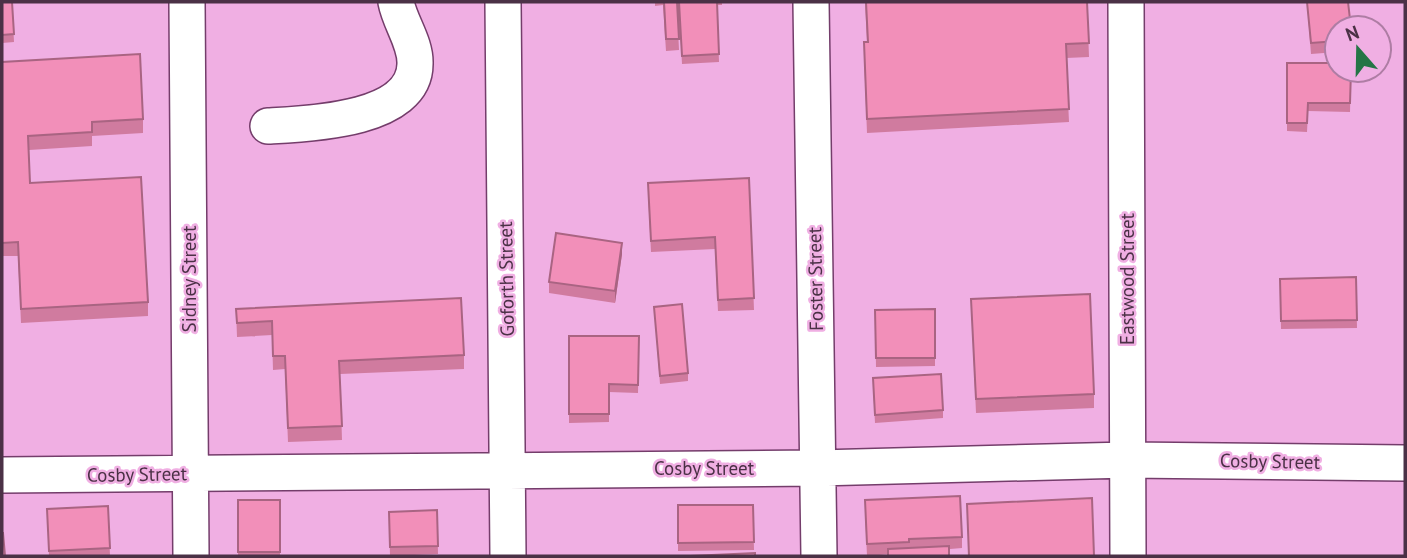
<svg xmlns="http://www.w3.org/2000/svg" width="1407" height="558" viewBox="0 0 1407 558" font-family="'PT Sans',sans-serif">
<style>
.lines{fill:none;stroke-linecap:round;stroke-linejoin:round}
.minor-casing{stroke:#743d6b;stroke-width:38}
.minor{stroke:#fff;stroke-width:35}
.wall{fill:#d07b9f}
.shaded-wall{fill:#a96482}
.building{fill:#f28fb9;stroke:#a96482;stroke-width:2}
.labels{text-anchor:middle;stroke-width:5;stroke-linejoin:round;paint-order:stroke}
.street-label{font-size:19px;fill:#4b3146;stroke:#f0afe3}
</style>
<rect width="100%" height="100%" fill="#f0afe3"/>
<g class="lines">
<g class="minor-casing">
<path id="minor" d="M187,2L191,556
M503,2L508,556
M811,2L819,556
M1126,2L1128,556
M268,126C307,124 415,121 415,64C416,43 400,23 396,2
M2,475L818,468L1127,460L1405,463"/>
</g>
<use href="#minor" class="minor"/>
</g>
<path class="wall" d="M2,2H12L14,42L2,43Z
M655,2H722V5H717L719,62L682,64L679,8H677L679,50L666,51L663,5L655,6Z
M865,2H1087L1089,57L1066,58L1069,122L867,133L864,56V42H867Z
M1307,2H1348L1337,28V52L1311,54Z
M2,62L143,119V133L92,136V146L29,150L30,183L148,302V316L21,323L18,256H2Z
M1287,63L1351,70L1350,112L1308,111L1307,132L1287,131Z
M749,178L754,310L718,311L715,249L651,252L648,194Z
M622,254L615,303L549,293V282Z
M1356,277L1357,328L1281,329L1280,279Z
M971,299L1094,394V408L976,413Z
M654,307L688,373V381L660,384Z
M236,309L464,355V369L340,374L342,440L288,442L285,369L273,370L272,335L237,337Z
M935,309V366L876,367L875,310Z
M569,336H639L638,393L609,392V422L569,423Z
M873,386L943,410V418L875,423Z
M238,500H280V556H238Z
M678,505H753L754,550L678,551Z
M108,506L110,556H49L47,509Z
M437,510L438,554L390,556L389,512Z
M865,512L962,537V548L867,556Z"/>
<path class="shaded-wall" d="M622,243V254L615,303V291Z"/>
<path class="building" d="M2,2H12L14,34L2,35Z
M664,2H677L679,39H666Z
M679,2H717L719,54L682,56Z
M866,2H1087L1089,43L1066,44L1069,109L867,119L864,42H868Z
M1307,2H1348L1351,28H1337V41L1311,43Z
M140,54L143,119L92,122V132L28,136L30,183L141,177L148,302L21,309L18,242L2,243V62Z
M1287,63H1337V70H1351L1350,103H1308L1307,123H1287Z
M749,178L754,298L718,300L715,237L651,241L648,183Z
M556,233L622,243L615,291L549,282Z
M1356,277L1357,320L1281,321L1280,279Z
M1090,294L1094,394L976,399L971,299Z
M461,298L464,355L339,361L342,426L288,428L285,356H273L272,321L237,323L236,309Z
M682,304L688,373L660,376L654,307Z
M935,309V358H876L875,310Z
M569,336H639L638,385L609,384V414H569Z
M941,374L943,410L875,415L873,378Z
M960,496L962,537L909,539V542L867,544L865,500Z
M1092,498L1094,556H969L967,504Z
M238,500H280V552H238Z
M678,505H753L754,542L678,543Z
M108,506L110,548L49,551L47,509Z
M437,510L438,546L390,547L389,512Z
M2,533H3L5,556H2Z
M949,546V556H888V549Z
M755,553V556H690Z"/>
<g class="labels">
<g class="street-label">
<text transform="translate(189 279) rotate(-90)" y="7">Sidney Street</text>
<text transform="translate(506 279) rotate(-91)" y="7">Goforth Street</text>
<text transform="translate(815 279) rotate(-91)" y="7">Foster Street</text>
<text transform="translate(1127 279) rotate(-90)" y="7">Eastwood Street</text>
<text transform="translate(1270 461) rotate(1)" y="7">Cosby Street</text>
<text x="704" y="475">Cosby Street</text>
<text transform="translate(137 474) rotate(-1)" y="7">Cosby Street</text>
</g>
</g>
<rect width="1407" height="558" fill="none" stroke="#4b3146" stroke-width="7"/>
<g transform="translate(1358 49) rotate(340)"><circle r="33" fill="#f0afe3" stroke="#ae7da4" stroke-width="2"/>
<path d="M0-5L12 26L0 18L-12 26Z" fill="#257546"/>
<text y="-10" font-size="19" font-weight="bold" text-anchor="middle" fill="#4b3146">N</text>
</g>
</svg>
